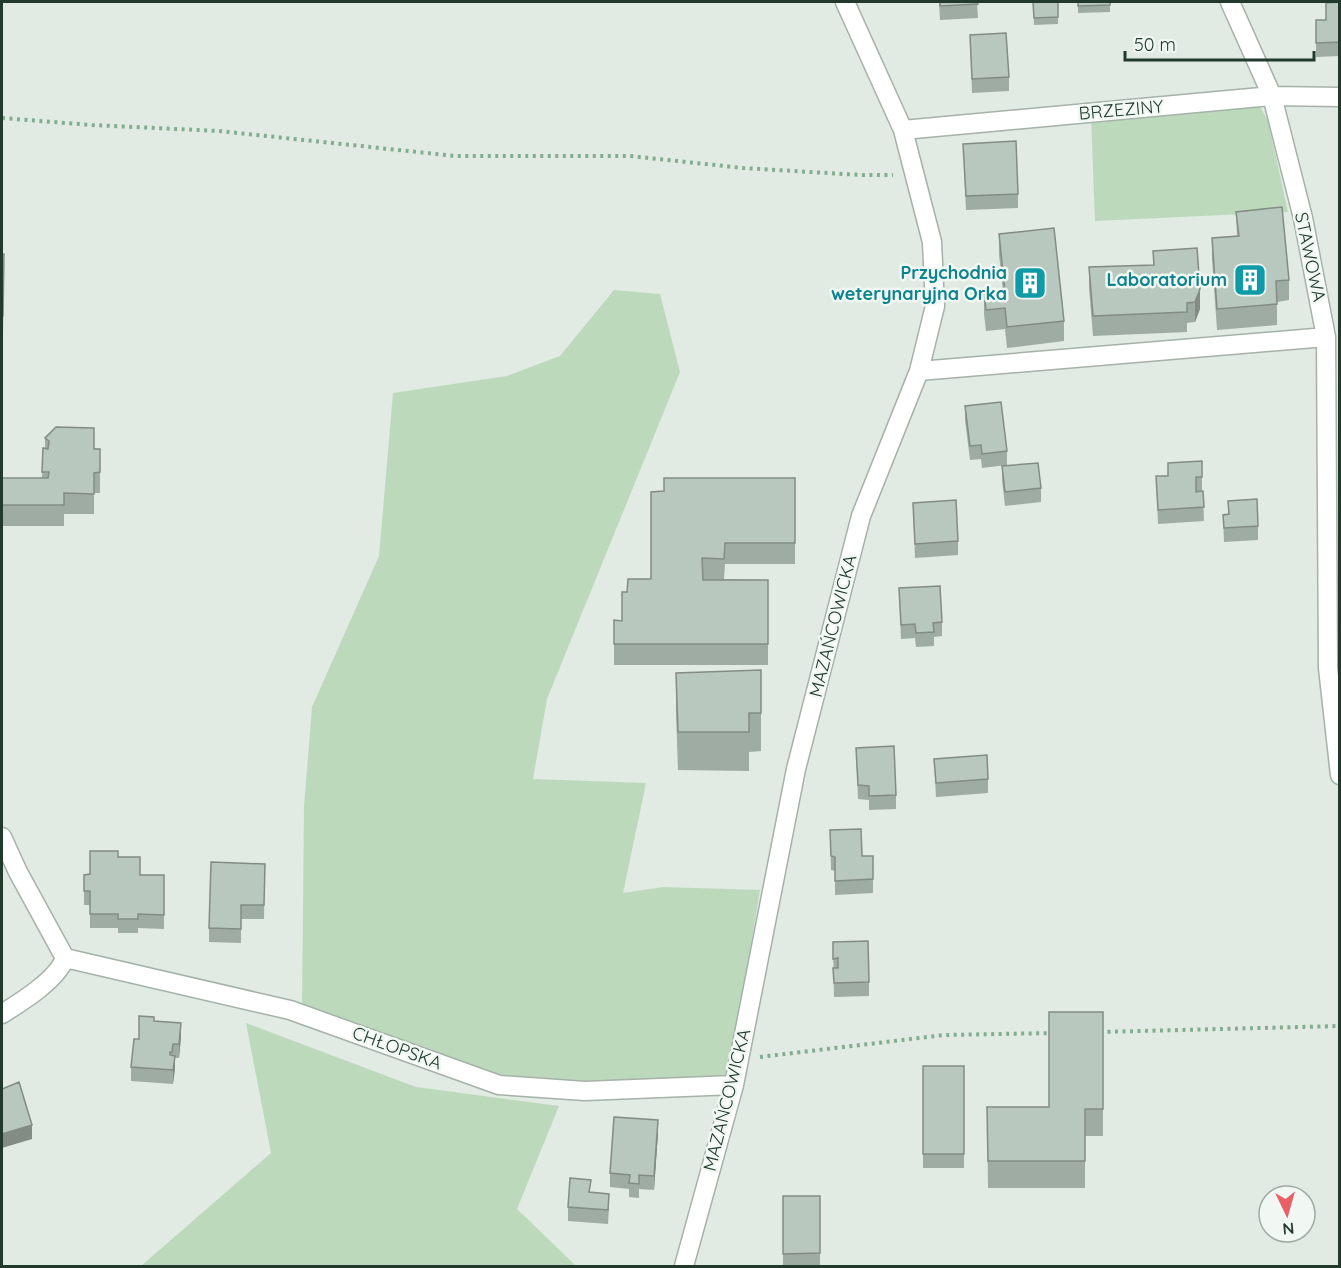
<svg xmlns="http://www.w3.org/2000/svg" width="1341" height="1268" viewBox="0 0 1341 1268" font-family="Quicksand,sans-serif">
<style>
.green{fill:#bcdabb}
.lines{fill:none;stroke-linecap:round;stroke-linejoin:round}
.minor-casing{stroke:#a4b2a8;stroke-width:21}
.path{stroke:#83ac93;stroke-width:4;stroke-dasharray:3 4.5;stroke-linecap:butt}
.minor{stroke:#fff;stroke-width:18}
.wall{fill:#9faca3}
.shaded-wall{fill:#828c85}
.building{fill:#b9c8be;stroke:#828c85;stroke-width:1.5}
.labels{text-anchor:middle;stroke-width:5;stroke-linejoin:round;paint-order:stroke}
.street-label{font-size:18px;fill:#223a2c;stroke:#f1f7f2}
.culture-label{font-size:18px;font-weight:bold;fill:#0d838f;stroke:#f1f7f2;text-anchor:end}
</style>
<rect width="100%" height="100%" fill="#e1eae3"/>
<path class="green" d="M1258,103L1268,121L1288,212L1095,221L1091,117Z
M614,290L660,294L680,372L547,699L533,779L646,783L623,893L663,887L760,890L729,1078L585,1084L501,1077L302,1006L304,807L312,707L379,556L393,393L507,376L560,356Z
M246,1023L416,1087L559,1106L517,1209L576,1266H141L271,1153Z"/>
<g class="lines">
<g class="minor-casing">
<path id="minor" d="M1230,2L1272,96L1303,218L1326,337L1328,668L1340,775
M903,130L1272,96L1340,97
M919,371L1326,337
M2,837L18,872L65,958L290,1010L499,1085L585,1091L734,1085
M2,1014C21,1002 57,980 65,958
M684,1266L734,1085L796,769L861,516L919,371L935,306L932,242L903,130L845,2"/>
</g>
<path class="path" d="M2,118L92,125L219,131L455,156H630L743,168L861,175H893
M1100,1032L1340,1026
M760,1057L944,1035L1054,1033"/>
<use href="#minor" class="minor"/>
</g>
<path class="wall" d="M939,2H977L978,18L940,20Z
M1033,2H1058V24L1034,25Z
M1078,2H1110V12L1078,13Z
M1340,2V56L1316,57V20H1326Z
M970,35L1009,77V91L972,93Z
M963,144L1018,194V208L966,210Z
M1236,212L1289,280V300L1277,302V325L1217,330L1212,259V238L1237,236Z
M999,234L1064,321V341L1007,348L1005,329L986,331L984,314V293L1003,291L999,255Z
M1197,248L1200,309L1195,322L1187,323V332L1093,336L1089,288V267L1153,265V251Z
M2,254L4,274L3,337H2Z
M965,406L1007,451V465L982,468L981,459L970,460L965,420Z
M45,438L100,449V493H94V514H64V526H2V478H42L43,448H45Z
M1202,461V491H1196V492L1203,491L1204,521L1158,524L1156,476H1168Z
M1002,466L1041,488V502L1005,506L1002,480Z
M795,478V564H725L724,579L768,580V665H614V620L622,621L651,579L664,491Z
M1228,501L1258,526V540L1224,542L1223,515L1228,514Z
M913,503L958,541V555L915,558Z
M899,588L942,622V636L934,637V646L916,647L915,638L901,639Z
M761,670V751L749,752V771L678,770L676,711V673Z
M856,748L896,795V809L869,810V800L858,799Z
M934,759L988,779V793L936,797Z
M830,830L862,856H873V893L835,895V871L831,870Z
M118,857L140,875H164V929L138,928V933H118V928H90V905H84V875L90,874Z
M265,864L264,919H241V943L209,942V928Z
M833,942L869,982V996L834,997Z
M1103,1012V1136H1085V1188H988L987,1107H1049Z
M154,1021L181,1037L179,1058H175L173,1084L131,1081V1067Z
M923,1066H964V1168H923Z
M658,1133L654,1190L639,1189V1198L629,1197V1189L610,1187V1173Z
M591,1192L609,1208L608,1224L568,1221V1207Z
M783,1196H820V1266H783Z"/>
<path class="shaded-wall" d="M1200,289V309L1195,322V302Z
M181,1023V1037L179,1058V1044Z
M175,1056V1070L173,1084V1070Z
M658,1120V1133L654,1190V1176Z
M32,1125V1139L2,1148V1134Z"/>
<path class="building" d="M940,2H977L978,4L940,6Z
M1033,2H1058V17L1034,18Z
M1078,2H1110V5L1078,6Z
M1340,2V42L1316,43V20H1326V3Z
M1006,33L1009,77L972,79L970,35Z
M1016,141L1018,194L966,196L963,144Z
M1282,207L1289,280L1276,281L1277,304L1217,309L1212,238L1239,236L1236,212Z
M1054,228L1064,321L1007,327L1005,308L986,310L984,293L1005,291L999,234Z
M1197,248L1200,289L1195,302L1187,303V312L1093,316L1089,267L1154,265L1153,251Z
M2,254H4L3,316H2Z
M1001,402L1007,451L982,454L981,445L970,446L965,406Z
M56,427L94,428V449H100V472L94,473V494L64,493V505H2V478H48L49,472H42L43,448L48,449L49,441L45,438Z
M1202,461V477H1196V492L1203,491L1204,507L1158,510L1156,476H1168V463Z
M1038,463L1041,488L1005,492L1002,466Z
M664,478H795V543H725L724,559L702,558L703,580H768V644H614V620L622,621V592H627L628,579H651V492L664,491Z
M1257,499L1258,526L1224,528L1223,515L1229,514L1228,501Z
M956,500L958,541L915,544L913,503Z
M940,586L942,622L933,623L934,632L916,633L915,624L901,625L899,588Z
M761,670V713H749V732H678L676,673Z
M894,746L896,795L869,796V786L858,785L856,748Z
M987,755L988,779L936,783L934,759Z
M861,829L862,856H873V879L835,881V857L831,856L830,830Z
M90,851H118V857H140V875H164V915L138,914V919H118V914H90V891H84V875L90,874Z
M211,862L265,864L264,905H241V929L209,928Z
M868,941L869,982L834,983L833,968H838V958L833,959V942Z
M1049,1012H1103V1109H1085V1161H988L987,1107H1049Z
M139,1016L154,1017V1021L181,1023L179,1044H173L172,1052H170V1055L175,1056L173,1070L131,1067L134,1039H139Z
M923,1066H964V1154H923Z
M19,1082L32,1125L2,1134V1089Z
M614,1117L658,1120L654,1176L639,1175V1184L629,1183L630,1175L610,1173Z
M570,1178L591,1180L589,1192L609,1194L608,1210L568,1207Z
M783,1196H820V1253L783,1254Z"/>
<defs>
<g id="building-square" transform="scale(1.725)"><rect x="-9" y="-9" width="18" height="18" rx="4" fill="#0f9aa8" stroke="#f1f7f2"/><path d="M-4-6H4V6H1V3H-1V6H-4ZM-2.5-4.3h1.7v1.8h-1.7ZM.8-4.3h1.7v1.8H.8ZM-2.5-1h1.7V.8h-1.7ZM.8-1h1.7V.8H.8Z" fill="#fff"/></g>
</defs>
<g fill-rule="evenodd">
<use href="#building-square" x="1250" y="280"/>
<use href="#building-square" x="1030" y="283"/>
</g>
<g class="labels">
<g class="street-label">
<text transform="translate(1121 110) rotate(-5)" y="6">BRZEZINY</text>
<text transform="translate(1310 257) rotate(78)" y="6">STAWOWA</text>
<text transform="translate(833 626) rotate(-76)" y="6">MAZAŃCOWICKA</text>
<text transform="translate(397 1048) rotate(20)" y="6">CHŁOPSKA</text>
<text transform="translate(727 1100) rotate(-76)" y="6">MAZAŃCOWICKA</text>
</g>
<g class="culture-label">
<text x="1007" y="279">Przychodnia<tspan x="1007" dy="21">weterynaryjna Orka</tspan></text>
<text x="1227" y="286">Laboratorium</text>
</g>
</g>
<rect width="1341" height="1268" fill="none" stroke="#223a2c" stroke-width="6"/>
<g transform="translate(1287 1214) rotate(175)"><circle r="28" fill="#f1f7f2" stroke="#9eaba3" stroke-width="1.5"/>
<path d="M0-4.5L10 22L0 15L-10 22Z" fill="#e86169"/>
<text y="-9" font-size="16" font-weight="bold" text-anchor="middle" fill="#223a2c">N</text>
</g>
<path d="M1125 51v9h189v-9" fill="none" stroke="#223a2c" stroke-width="3"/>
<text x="1134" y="51" font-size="18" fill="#223a2c" stroke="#f1f7f2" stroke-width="4.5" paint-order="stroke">50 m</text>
</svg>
